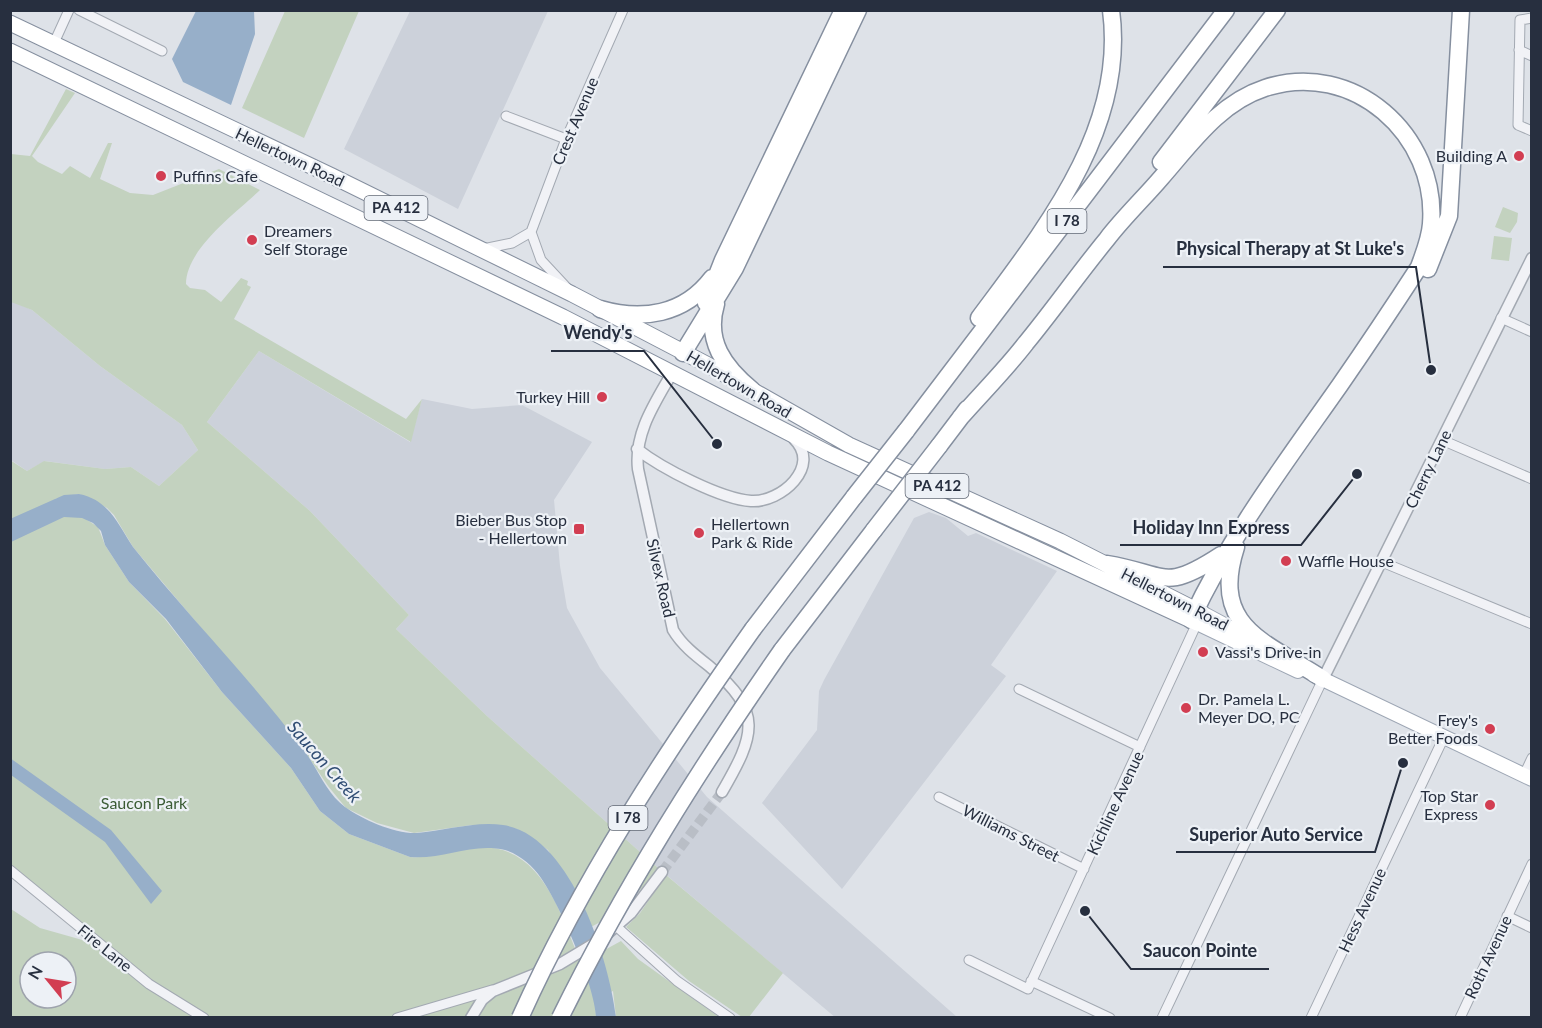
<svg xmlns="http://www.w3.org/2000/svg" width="1542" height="1028" viewBox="0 0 1542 1028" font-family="Lato,sans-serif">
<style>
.built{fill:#ccd1da}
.green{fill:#c3d2bf;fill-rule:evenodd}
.water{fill:#97afc9}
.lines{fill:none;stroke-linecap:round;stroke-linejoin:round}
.tertiary-tunnel{stroke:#b9bec6;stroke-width:10;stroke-dasharray:10 5;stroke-linecap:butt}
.minor-casing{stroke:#a3a9b2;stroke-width:11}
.tertiary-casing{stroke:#a3a9b2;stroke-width:13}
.primary-casing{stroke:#9da6b4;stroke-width:16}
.trunk-casing{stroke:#858f9f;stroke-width:17}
.motorway-casing{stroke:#858f9f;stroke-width:19}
.minor{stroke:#f1f2f6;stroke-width:9}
.tertiary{stroke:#f1f2f6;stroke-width:10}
.primary{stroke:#fff;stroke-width:14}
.trunk{stroke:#fff;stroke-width:15}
.motorway{stroke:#fff;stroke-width:16}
.motorway-bridge-casing{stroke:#858f9f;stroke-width:19;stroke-linecap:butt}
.motorway-bridge{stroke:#fff;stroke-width:16}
.poi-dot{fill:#d23e52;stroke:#edf1f6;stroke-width:2}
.labels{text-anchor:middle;stroke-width:4.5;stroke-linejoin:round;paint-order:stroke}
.shield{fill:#edf1f6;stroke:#626976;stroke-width:1.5}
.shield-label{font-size:15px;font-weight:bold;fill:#272f3f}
.street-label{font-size:16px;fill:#272f3f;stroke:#edf1f6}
.poi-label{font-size:16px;fill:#272f3f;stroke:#edf1f6;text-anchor:start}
.park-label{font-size:16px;fill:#3a5b34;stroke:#edf1f6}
.water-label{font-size:18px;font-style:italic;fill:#304d74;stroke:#edf1f6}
.leader{fill:none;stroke:#272f3f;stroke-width:2}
.callout-dot{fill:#272f3f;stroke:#edf1f6;stroke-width:2}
.callout-label{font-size:18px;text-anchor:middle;font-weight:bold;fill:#272f3f;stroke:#edf1f6;stroke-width:4.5;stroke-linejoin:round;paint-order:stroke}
</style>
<rect width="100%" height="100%" fill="#dee2e8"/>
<path class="built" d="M410,11H548L458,209L344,149Z
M10,300L32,310L100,366L182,425L198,450L159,486L131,467L105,469L45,461L27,471L11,460Z
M259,351L410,442L422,399L472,409L522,405L592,442L554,500L560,566L567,608L600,668L707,797L957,1017L836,1018L658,868L487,716L396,629L409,615L310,511L207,422Z
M929,512L946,518L968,536L976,533L1057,571L991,665L1006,676L842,889L762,803L817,730L819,691L824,680L914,518Z"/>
<path class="green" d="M285,11H359L304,138L242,108Z
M66,89L75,93L32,156L38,162L62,174L70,166L90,178L108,143H112L100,179L130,193L153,195L219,169L260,190C236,213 186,249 186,284L190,288L205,290L221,302L241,278L248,281L247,285L251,287L234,319L406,419L422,399L411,442L259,351L207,422L310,511L409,615L396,629L487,716L658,868C637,896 622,911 591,927L548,850L517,829L472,825L414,833L377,823L346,808L328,786L303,749L133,547L114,515L107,508L79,494L55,499L98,527L105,545L129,582L165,619L222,692L291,768L320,811L349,834L410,857C434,859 455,848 479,847C543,845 561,916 581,963L621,941L638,959L719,1017H616L613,991L595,1000L596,1017H11V909L40,928L86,941L92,933L11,864L10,460L27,471L44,461L105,469L131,467L159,486L198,450L182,425L100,366L32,310L11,302V154L30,156ZM30,962H66V998H30Z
M1503,207L1518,213L1517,222L1510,233L1495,227Z
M1494,236L1512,238L1509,261L1491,259Z
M666,875L783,973L749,1017H742L689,981L626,927L640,913Z"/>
<path class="water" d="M196,11H254L255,34L231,105L183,82L172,59Z
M79,494C109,500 118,524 133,547C188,616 250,678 303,749C317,767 326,793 345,807C363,820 395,834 417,833C445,831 474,821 503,825C571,835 609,959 616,1017H596C595,986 560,905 541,878C533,866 519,854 505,850C472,842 443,860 410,857L349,834L320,811L291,768L222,692L166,619L129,582L105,545L101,531L93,523L82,518L64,517L11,542L10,519L64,495Z
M10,758L111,830L162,891L151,904L105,842L11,775Z"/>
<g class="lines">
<path class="tertiary-tunnel" d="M662,872L722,792"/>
<g class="minor-casing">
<path id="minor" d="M79,10L162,51
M1532,18L1520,20L1518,125L1532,131
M54,43L69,10
M1519,50L1532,56
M506,116L566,139
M483,249L512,243L531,232
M568,289L541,260L531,232L566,139L623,10
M1501,318L1532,332
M1442,440L1532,479
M1382,562L1532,624
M1019,689L1140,747
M1524,775L1532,758
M939,797L1084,869
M10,870L149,984L204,1018
M1507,916L1532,928
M617,927L677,981L730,1018
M969,960L1028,989L1197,623
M1031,981L1110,1018
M397,1018L492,990
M1162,1018L1323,679
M1311,1018L1444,737
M1460,1018L1532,864"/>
</g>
<g class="tertiary-casing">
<path id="tertiary" d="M672,373C655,403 634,433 638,469L673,630C682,645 695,655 709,666C764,712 755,735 722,792
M637,449C661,468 721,499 751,501C781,503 822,466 794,439
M1323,679L1532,258
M471,1018L482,1000L493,991L560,964L600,940L631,913L662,872"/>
</g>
<g class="primary-casing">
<path id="primary" d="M1202,613L1256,642
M1197,623L1298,671
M1314,675L1532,779"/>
</g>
<g class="trunk-casing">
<path id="trunk" d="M10,23L332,176L572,294L708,365L849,445L1060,541L1202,613
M10,51L563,317L828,453L1197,623"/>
</g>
<g class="motorway-casing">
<path id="motorway" d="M1161,162L1277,10
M1428,269L1449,216L1461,10
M706,303L723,260L843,10
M716,304C705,341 724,367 752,390
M600,309C642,321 684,315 712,278
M979,318C1045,229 1127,128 1111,10
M683,353L735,268L858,10
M960,418C982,393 1006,369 1026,343C1054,309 1079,273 1107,239C1123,218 1143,199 1161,178C1191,144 1219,103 1265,88C1353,59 1438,135 1431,224C1430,239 1424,253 1419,267C1393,307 1367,346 1340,385C1286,462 1231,534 1191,620
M906,431L1226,10
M939,446L967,409
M1236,547C1210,628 1265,641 1323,679
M1107,564C1167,574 1163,593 1221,555
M753,629L854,497
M782,650L874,530"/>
</g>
<use href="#minor" class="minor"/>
<use href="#tertiary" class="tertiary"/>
<use href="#primary" class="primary"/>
<use href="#trunk" class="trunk"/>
<use href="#motorway" class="motorway"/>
<g class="motorway-bridge-casing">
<path id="motorway-bridge" d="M854,497L906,431
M874,530L939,446
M520,1018C582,880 666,752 753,629
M560,1018C624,888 700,768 782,650"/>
</g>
<use href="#motorway-bridge" class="motorway-bridge"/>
</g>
<g class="poi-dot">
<circle cx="1519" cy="156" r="6"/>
<circle cx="161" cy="176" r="6"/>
<circle cx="252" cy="240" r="6"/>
<circle cx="602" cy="397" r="6"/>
<rect x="573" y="523" width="12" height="12" rx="3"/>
<circle cx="699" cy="533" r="6"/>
<circle cx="1286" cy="561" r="6"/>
<circle cx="1203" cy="652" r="6"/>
<circle cx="1186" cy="708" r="6"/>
<circle cx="1490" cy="729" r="6"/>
<circle cx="1490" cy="805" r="6"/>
</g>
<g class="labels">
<g class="shield">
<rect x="364.5" y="196" width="63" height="24" rx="4.5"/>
<rect x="1047.5" y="209" width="39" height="24" rx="4.5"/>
<rect x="905.5" y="474" width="63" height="24" rx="4.5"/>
<rect x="608.5" y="806" width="39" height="24" rx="4.5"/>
</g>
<g class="shield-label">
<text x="396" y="213">PA 412</text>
<text x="1067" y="226">I 78</text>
<text x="937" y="491">PA 412</text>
<text x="628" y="823">I 78</text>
</g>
<g class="street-label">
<text transform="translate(575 121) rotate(-67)" y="6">Crest Avenue</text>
<text transform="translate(290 157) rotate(25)" y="6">Hellertown Road</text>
<text transform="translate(739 384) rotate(30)" y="6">Hellertown Road</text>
<text transform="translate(1428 469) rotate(-64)" y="6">Cherry Lane</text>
<text transform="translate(661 578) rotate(77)" y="6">Silvex Road</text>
<text transform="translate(1175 599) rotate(27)" y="6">Hellertown Road</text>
<text transform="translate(1115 803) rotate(-65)" y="6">Kichline Avenue</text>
<text transform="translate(1011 833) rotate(27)" y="6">Williams Street</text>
<text transform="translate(1362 910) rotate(-65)" y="6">Hess Avenue</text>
<text transform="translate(105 948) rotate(39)" y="6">Fire Lane</text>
<text transform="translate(1488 957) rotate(-65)" y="6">Roth Avenue</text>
</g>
<g class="poi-label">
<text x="1507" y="162" text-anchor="end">Building A</text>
<text x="173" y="182">Puffins Cafe</text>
<text x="264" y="237">Dreamers<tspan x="264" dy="18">Self Storage</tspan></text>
<text x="590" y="403" text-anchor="end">Turkey Hill</text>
<text x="567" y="526" text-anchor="end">Bieber Bus Stop<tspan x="567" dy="18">- Hellertown</tspan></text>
<text x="711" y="530">Hellertown<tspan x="711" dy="18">Park &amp; Ride</tspan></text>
<text x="1298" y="567">Waffle House</text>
<text x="1215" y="658">Vassi's Drive-in</text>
<text x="1198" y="705">Dr. Pamela L.<tspan x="1198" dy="18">Meyer DO, PC</tspan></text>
<text x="1478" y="726" text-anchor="end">Frey's<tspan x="1478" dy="18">Better Foods</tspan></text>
<text x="1478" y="802" text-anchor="end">Top Star<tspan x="1478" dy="18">Express</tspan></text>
</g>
<g class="park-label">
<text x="144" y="809">Saucon Park</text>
</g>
<g class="water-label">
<text transform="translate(324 762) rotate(49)" y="6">Saucon Creek</text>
</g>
</g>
<path class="leader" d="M1431 370L1416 267H1163M717 444L644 351H551M1357 474L1301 545H1120M1403 763L1375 852H1176M1085 911L1131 969H1269"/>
<g class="callout-dot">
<circle cx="1431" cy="370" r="6"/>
<circle cx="717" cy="444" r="6"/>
<circle cx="1357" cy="474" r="6"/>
<circle cx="1403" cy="763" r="6"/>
<circle cx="1085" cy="911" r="6"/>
</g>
<g class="callout-label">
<text x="1290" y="255">Physical Therapy at St Luke's</text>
<text x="598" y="339">Wendy's</text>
<text x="1211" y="534">Holiday Inn Express</text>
<text x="1276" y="841">Superior Auto Service</text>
<text x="1200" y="957">Saucon Pointe</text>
</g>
<rect width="1542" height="1028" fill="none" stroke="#272f3f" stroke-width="24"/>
<g transform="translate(48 980) rotate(300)"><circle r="28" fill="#edf1f6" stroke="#9ea3ad" stroke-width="1.5"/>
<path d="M0-4.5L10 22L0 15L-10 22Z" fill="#d23e52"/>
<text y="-9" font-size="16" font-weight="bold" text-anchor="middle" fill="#272f3f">N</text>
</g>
</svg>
